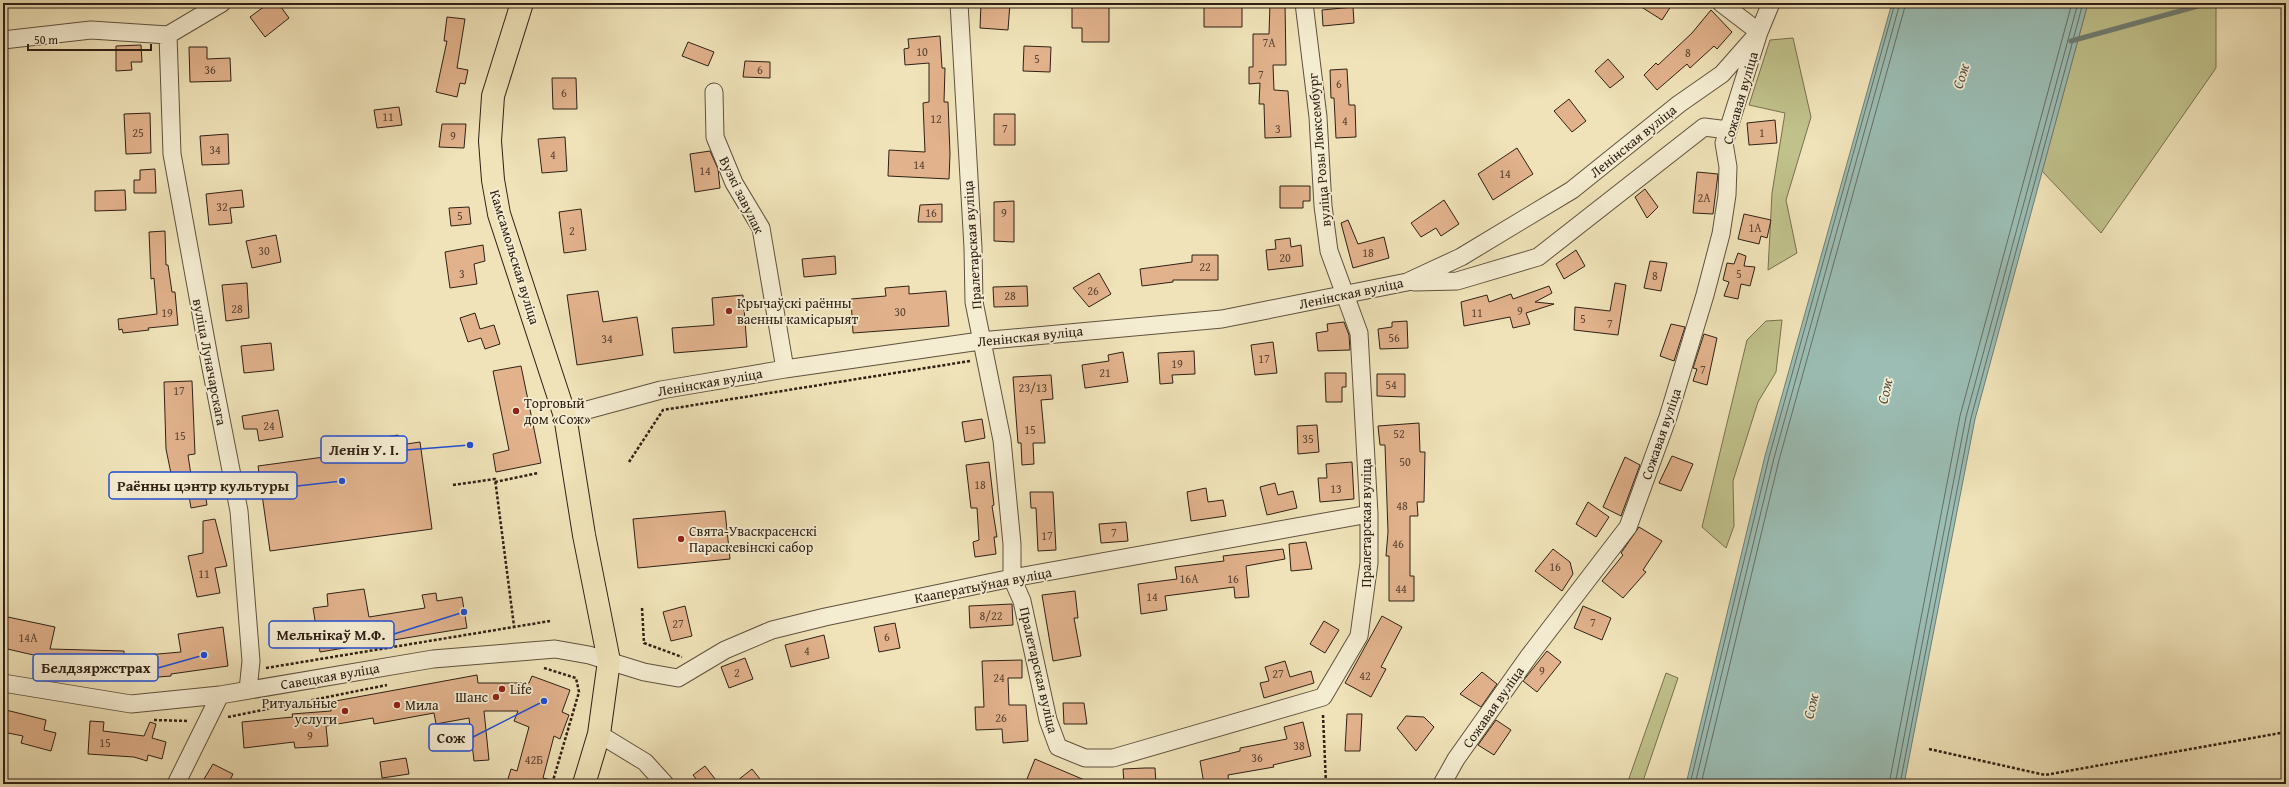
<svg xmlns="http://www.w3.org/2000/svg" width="2289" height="787" viewBox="0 0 2289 787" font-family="'Gentium Book Plus',serif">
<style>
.green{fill:#c0c18b;stroke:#787050}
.water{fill:#9bbdb4;stroke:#707e74}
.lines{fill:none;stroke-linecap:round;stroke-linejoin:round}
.shore{stroke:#656e64;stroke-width:1}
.stream{stroke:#707e74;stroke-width:5}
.building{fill:#e1b28c;stroke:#2f2015}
.minor-casing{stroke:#5f513e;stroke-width:19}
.major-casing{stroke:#2f2015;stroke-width:24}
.path{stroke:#2f2015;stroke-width:2.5;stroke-dasharray:3 2;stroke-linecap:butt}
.minor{stroke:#f5edd2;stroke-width:17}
.major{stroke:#f0e3b9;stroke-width:22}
.poi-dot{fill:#8f2418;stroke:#f5edd2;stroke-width:1.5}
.labels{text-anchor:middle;stroke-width:3.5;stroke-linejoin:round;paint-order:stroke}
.number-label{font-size:12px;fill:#5c4433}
.street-label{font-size:14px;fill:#2f2015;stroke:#f5edd2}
.poi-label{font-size:14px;fill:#2f2015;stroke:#f5edd2;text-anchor:start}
.water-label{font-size:15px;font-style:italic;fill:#4f4f45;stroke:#f5edd2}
.leader{fill:none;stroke:#1d4ed8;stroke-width:1.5}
.callout-dot{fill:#1d4ed8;stroke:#f5edd2;stroke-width:1.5}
.callout{fill:#f5edd2;stroke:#1d4ed8;stroke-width:1.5}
.callout-label{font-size:15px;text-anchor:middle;font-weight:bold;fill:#2f2015}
</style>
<rect width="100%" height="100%" fill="#f0e3b9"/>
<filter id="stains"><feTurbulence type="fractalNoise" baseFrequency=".005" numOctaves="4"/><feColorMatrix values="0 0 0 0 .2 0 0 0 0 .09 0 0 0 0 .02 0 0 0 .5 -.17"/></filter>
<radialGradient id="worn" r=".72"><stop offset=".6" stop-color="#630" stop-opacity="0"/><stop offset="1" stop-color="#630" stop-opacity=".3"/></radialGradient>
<path class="green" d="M2088,3H2216V68L2101,233L2042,171Z
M1793,38L1811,117L1786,200L1797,253L1768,270L1772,193L1785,113L1749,105L1770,40Z
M1782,320L1776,372L1758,402L1733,481L1734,526L1726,548L1702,527L1747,340L1766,321Z
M1666,673L1678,678L1642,784H1627Z"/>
<path class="water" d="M1892,3H2088L1975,419L1904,784H1686L1765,456Z"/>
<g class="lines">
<path class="shore" d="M1690,784L1769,457L1895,3
M1695,784L1774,458L1900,3
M1701,784L1779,460L1906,3
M1889,784L1960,416L2072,3
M1895,784L1966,417L2078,3
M1900,784L1971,418L2083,3"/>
<path class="stream" d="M2071,41L2209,3"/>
</g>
<path class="building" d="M269,3H278L289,18L265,37L250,17Z
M981,3H1010L1008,30L980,28Z
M1072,3H1109V42H1082V28H1072Z
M1270,3H1285L1286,65H1273L1274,90L1288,91L1291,137L1265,138L1264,104H1259L1260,83L1249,84V67H1253V34H1269Z
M1635,3H1673L1662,20Z
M1242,4V27H1204V5Z
M1353,7L1354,23L1323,26L1322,10Z
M1711,10L1732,32L1717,49L1714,46L1690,68L1687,64L1657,90L1644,75L1656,63L1658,65L1692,33Z
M447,17L465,19L457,68L468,70L465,84L460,83L457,97L436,92L447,41H444Z
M940,36L942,68H945L944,102H948L950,154L949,179L888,176L889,150L925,152L923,103L929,102V63L905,65L904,49L909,48L908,39Z
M688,42L714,52L708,66L682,56Z
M141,45L142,62H131L132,70L116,71V46Z
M1024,46L1051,47L1050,72L1023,71Z
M189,47H207V59L230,58L231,81L190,82Z
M1608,59L1624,77L1610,88L1595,71Z
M745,61L770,62V78L743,77Z
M1347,69L1349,105H1355L1356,137L1336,138L1334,98H1331L1330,70Z
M552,78H576L577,109H553Z
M1569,99L1586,121L1572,132L1554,111Z
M399,107L402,125L377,128L374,110Z
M150,113L151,153L126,154L124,114Z
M994,114H1015V145H994Z
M1775,120L1777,143L1749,145L1747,123Z
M442,124H466L464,148L439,147Z
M228,134L229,164L202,165L200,136Z
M565,137L567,171L542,173L538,139Z
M1517,148L1533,174L1493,200L1478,174Z
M710,151L718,169L720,188L695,192L690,154Z
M155,169L156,193H134V180H140V170Z
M1697,172L1718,174L1713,214L1693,213Z
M1280,186H1310V201H1303V208H1280Z
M1645,189L1658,207L1647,218L1635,197Z
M125,190L126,210L95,211V191Z
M242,190L244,207L230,208L232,223L209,225L206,194Z
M1444,200L1459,224L1441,236L1436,228L1421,237L1411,223Z
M1014,201V242L994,241V202Z
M942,204V222H918L920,205Z
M469,207L471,224L451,226L449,208Z
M581,209L586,250L564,253L559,212Z
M1744,214L1771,220L1767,238L1761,236L1759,244L1738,239Z
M1348,220L1358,244L1384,237L1389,258L1353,268L1341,223Z
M165,231L166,265H168L172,292H175L178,325L148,328L149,330L123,333L122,329L119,330L118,319L157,314L154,278L151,279L149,232Z
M276,235L281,262L252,268L246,241Z
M1290,238L1291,247L1301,245L1303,266L1268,270L1266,250L1276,249L1275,240Z
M483,245L485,261L474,264L477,284L450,288L445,252Z
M1576,250L1585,266L1564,279L1556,264Z
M1738,253L1746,256L1744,266L1755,267L1750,286L1741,284L1738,299L1724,296L1729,282L1723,280L1727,263L1734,264Z
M1192,255H1218V280H1173V282L1142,286L1140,269L1192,262Z
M835,256L836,274L804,277L802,259Z
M1650,261L1667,263L1661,291L1644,288Z
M1099,273L1111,294L1089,307L1073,288Z
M247,283L249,318L226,321L222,285Z
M1615,283L1626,285L1618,335L1574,330L1575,307L1610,311Z
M909,286V294L946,291L949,326L853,333L851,299L886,296L885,288Z
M1027,286L1028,306L994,307L993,287Z
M1549,286L1552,293L1535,302L1554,304L1526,313L1530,324L1513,328L1510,317L1464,326L1461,302L1487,295L1489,302L1511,294L1513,299Z
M598,291L603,322L637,317L643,355L577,365L567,295Z
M743,295L747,347L674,353L672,328L714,325L712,298Z
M475,313L480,329L494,325L500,344L485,349L481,338L468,342L460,318Z
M1407,321L1408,348L1380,349L1378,329L1392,327V322Z
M1344,322L1349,335L1350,350L1318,351L1316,333L1328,331L1327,324Z
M1671,324L1685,327L1674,361L1660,356Z
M1704,334L1717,338L1707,385L1693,381L1697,369L1693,368Z
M1273,342L1277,373L1255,375L1251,345Z
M271,343L274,370L244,373L241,346Z
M1194,351L1195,374L1172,375L1173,383L1160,384L1158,353Z
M1123,352L1128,382L1085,388L1082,365L1109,361L1108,355Z
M521,366L541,463L496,472L493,454L509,450L493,371Z
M1325,373H1346V387H1342V402H1326Z
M1377,374H1405V397L1377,396Z
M1051,375L1053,399L1041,400L1045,443H1033L1034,464L1022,465L1021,443H1018L1013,377Z
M192,381L195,454L188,455L191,475L202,473L207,505L191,508L189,496L176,498L166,449L164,382Z
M278,410L283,437L259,441L257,429H244L242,416Z
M982,419L985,438L965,442L962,422Z
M1419,423L1420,452H1425L1424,502H1417L1418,516H1410V576H1414V601H1389V556H1386L1388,532L1385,445H1380L1378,426Z
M1317,425L1319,452L1298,454L1297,426Z
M398,435L400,445L420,442L432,529L270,551L258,466L368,451L366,440Z
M1672,456L1693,464L1681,491L1659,483Z
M1625,457L1640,465L1621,516L1603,507Z
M989,462L994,505L992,506L997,537H994L996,554L975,557L973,542L979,540L977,508H971L966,465Z
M1352,462L1354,499L1320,502L1318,478H1327L1326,464Z
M1275,483L1278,495L1293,491L1297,508L1267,515L1260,487Z
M1206,488L1208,502L1223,500L1226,516L1191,521L1187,492Z
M1030,492H1053L1056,550L1038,551L1036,508H1031Z
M1588,502L1609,517L1596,537L1576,524Z
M725,511L730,559L638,568L633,519Z
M215,519L227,566L215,568L220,593L197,597L188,556L203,553V521Z
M1126,522L1128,541L1101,543L1099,524Z
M1639,527L1662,541L1643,570L1646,572L1623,598L1602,581L1623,555L1621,553Z
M1306,542L1312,569L1291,571L1289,544Z
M1283,549L1285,559L1246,566L1249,597L1235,598L1234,587L1165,596L1167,610L1141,614L1138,584L1177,579L1175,567L1224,561L1223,556Z
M1553,549L1570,562L1573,574L1562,591L1535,571Z
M364,589L369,617L425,608L422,595L436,593L437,601L462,597L467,628L320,652L313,608L328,606L327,594Z
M1075,591L1078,618H1074L1081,656L1053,661L1042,595Z
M1012,604L1013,625L970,628L969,606Z
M685,606L692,636L671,641L663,612Z
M1583,606L1611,618L1602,640L1574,628Z
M3,616L55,627L50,649L124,651V657L181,652L178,634L223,627L228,666L171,674V676L146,678V676L128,675L63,673L64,662L3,648Z
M1382,616L1402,627L1381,667L1386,669L1371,697L1345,683Z
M1324,621L1339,630L1325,653L1310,644Z
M895,623L900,648L879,652L874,627Z
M824,635L829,658L791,667L785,645Z
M1547,651L1561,662L1537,692L1523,681Z
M745,658L753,679L729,688L721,667Z
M1022,660V678H1008L1009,705H1026L1028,741L1003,743L1002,729L976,730L975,707H984L982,661Z
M1285,661L1290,677L1311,671L1314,683L1264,698L1260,683L1269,681L1265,667Z
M1482,672L1497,684L1481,707L1460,694Z
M477,675L478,683H529L532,676L570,690L562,712L569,715L560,739L554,736L543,778L551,780V784H514L507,782L511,769L517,771L529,727L514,721L518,711H484L489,760L474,761L469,718L436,724L434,713L374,724L373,718L326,726L328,746L295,748L294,742L244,748L242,722L293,717L292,714L331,711L330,702Z
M1063,703H1084L1087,724H1064Z
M6,710L46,720L44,730L56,733L51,751L21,743L23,736L3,732Z
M1347,714H1362L1360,751H1345Z
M1406,716L1424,717L1434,727L1416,751L1397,728Z
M1496,720L1511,730L1494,755L1478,745Z
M90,721L104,722L103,731L144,736L150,722L156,724L152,738L166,742L162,759L148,755L147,761L134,757L88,754Z
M1303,722L1311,756L1273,765L1274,767L1228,775L1229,784H1204L1200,761L1240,751V748L1287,739L1284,727Z
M406,758L409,774L382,778L380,762Z
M1035,759L1094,784H1025Z
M213,764L233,774L228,784H213L204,779Z
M705,766L719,784H700L693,775Z
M1145,768H1155L1156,784H1124L1123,769Z
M752,769L764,784H733Z"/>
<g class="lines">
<g class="minor-casing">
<path id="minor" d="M959,3L973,248L974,302L1002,440L1012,544V578L1022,601L1048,720L1058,747L1085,758H1113L1323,697L1359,636L1369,563V514L1359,333L1329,251L1323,206L1318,117L1304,3
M168,35L172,154L210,363L239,511L251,661L248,690
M3,40L91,30L168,35L222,3
M714,92L715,137L734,183L761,228L785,369
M1414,282L1457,281L1538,257L1704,127L1728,130
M565,416L661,390L785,369L980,341L1222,319L1407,282L1461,257L1572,190L1679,104L1722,74L1759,32L1771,3
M3,683L131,704L220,695L433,659L555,649L589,655L644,672L678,678L725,650L772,630L825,617L1012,578L1369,514
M599,734L645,762L665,784
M176,784L220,695
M1442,784L1456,759L1529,656L1628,527L1668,417L1705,295L1721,234L1727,195L1728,167L1724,143L1759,32L1721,3"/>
</g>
<g class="major-casing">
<path id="major" d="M522,3L493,96L490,141L493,180L499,214L565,416L584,535L609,661L599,734L584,784"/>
</g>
<path class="path" d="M629,462L663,410L970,361
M495,482L538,473
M453,485L495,479L514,626
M642,608L644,643L682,657
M266,668L550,621
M544,668L576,678L579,692L552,784
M1323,715L1326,784
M228,717L387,685
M154,720L189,721
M1929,749L2045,775L2286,732"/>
<use href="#minor" class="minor"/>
<use href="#major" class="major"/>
</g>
<g class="poi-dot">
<circle cx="729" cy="311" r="4"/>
<circle cx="516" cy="411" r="4"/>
<circle cx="681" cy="539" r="4"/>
<circle cx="502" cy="689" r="4"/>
<circle cx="496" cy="697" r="4"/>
<circle cx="397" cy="705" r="4"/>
<circle cx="345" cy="711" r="4"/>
</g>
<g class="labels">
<g class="number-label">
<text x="1269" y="47">7А</text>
<text x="922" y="56">10</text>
<text x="1688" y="57">8</text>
<text x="1037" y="63">5</text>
<text x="210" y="74">36</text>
<text x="760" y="74">6</text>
<text x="1261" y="79">7</text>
<text x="1339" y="88">6</text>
<text x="564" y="97">6</text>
<text x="388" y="121">11</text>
<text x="936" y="123">12</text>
<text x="1345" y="125">4</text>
<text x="1005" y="133">7</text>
<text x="1278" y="133">3</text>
<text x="138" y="137">25</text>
<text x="1762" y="137">1</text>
<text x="453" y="140">9</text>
<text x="215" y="154">34</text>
<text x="553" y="159">4</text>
<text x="919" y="169">14</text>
<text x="705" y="175">14</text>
<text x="1505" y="178">14</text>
<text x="1704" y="202">2А</text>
<text x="222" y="211">32</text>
<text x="931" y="217">16</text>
<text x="1004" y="217">9</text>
<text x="460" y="220">5</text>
<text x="1755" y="232">1А</text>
<text x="572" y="235">2</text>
<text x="264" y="255">30</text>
<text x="1368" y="257">18</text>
<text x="1285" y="262">20</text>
<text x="1205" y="271">22</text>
<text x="462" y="278">3</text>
<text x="1739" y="278">5</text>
<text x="1655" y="280">8</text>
<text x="1093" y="295">26</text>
<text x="1010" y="300">28</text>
<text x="237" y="313">28</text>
<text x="1520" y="315">9</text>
<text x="900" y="316">30</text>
<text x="167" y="317">19</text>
<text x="1477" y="317">11</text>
<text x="1583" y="323">5</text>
<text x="1610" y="328">7</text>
<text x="1394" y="342">56</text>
<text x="607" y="343">34</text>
<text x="1264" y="363">17</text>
<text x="1177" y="368">19</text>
<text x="1703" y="374">7</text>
<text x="1105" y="377">21</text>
<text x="1391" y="389">54</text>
<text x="1033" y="392">23/13</text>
<text x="179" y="395">17</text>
<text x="269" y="430">24</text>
<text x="1030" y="434">15</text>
<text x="1399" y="438">52</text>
<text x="180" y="440">15</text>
<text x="1308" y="443">35</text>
<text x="1405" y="466">50</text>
<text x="980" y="489">18</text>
<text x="1336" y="493">13</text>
<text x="1402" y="510">48</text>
<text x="1114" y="537">7</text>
<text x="1047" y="540">17</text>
<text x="1398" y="548">46</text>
<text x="1555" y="571">16</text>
<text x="204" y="578">11</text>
<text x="1189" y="583">16А</text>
<text x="1233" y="583">16</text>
<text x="1401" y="593">44</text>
<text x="1152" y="601">14</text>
<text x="991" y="620">8/22</text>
<text x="1593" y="627">7</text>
<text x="678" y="628">27</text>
<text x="887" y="641">6</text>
<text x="28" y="642">14А</text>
<text x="807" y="655">4</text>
<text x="1542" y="675">9</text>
<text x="737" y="677">2</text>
<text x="1278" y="678">27</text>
<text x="1365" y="680">42</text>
<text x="999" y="682">24</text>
<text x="1001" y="722">26</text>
<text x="310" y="740">9</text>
<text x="105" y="747">15</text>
<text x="1299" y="750">38</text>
<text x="1257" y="762">36</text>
<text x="534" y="764">42Б</text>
</g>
<g class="street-label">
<text transform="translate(1740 98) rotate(-74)" y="5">Сожавая вуліца</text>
<text transform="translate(1633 141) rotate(-39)" y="5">Ленінская вуліца</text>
<text transform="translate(1319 150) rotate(-95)" y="5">вуліца Розы Люксембург</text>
<text transform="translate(742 195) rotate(64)" y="5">Вузкі завулак</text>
<text transform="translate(972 245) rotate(-94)" y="5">Пралетарская вуліца</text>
<text transform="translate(515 257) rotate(73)" y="5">Камсамольская вуліца</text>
<text transform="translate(1351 293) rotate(-12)" y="5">Ленінская вуліца</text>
<text transform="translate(1030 336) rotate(-6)" y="5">Ленінская вуліца</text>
<text transform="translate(210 362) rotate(79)" y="5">вуліца Луначарскага</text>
<text transform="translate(710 382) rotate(-10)" y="5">Ленінская вуліца</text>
<text transform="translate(1661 434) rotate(-71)" y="5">Сожавая вуліца</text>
<text transform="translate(1366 523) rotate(-90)" y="5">Пралетарская вуліца</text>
<text transform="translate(983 585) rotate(-11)" y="5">Кааператыўная вуліца</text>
<text transform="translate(1039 670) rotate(77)" y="5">Пралетарская вуліца</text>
<text transform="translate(330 676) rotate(-10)" y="5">Савецкая вуліца</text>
<text transform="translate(1493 707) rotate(-55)" y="5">Сожавая вуліца</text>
</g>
<g class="poi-label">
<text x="737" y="308">Крычаўскі раённы<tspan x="737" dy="16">ваенны камісарыят</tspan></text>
<text x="524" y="408">Торговый<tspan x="524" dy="16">дом «Сож»</tspan></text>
<text x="689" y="536">Свята-Уваскрасенскі<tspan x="689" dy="16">Параскевінскі сабор</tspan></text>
<text x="510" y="694">Life</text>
<text x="488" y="702" text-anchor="end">Шанс</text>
<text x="337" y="708" text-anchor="end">Ритуальные<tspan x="337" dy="16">услуги</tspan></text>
<text x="405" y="710">Мила</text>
</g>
<g class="water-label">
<text transform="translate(1961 76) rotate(-73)" y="5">Сож</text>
<text transform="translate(1885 391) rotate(-77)" y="5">Сож</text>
<text transform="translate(1811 706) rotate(-77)" y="5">Сож</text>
</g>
</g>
<path class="leader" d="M470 445L407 450M342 481L297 486M464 612L394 634M204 655L158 668M544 701L473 737"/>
<g class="callout-dot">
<circle cx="470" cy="445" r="4"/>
<circle cx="342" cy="481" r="4"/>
<circle cx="464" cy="612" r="4"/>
<circle cx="204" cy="655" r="4"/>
<circle cx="544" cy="701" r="4"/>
</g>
<g class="callout">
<rect x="321" y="436" width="86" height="27" rx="4"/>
<rect x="109" y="472" width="188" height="27" rx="4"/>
<rect x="269" y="621" width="125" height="27" rx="4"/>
<rect x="33" y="654" width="125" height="27" rx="4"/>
<rect x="429" y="724" width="44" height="27" rx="4"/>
</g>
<g class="callout-label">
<text x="364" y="455">Ленін У. І.</text>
<text x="203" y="491">Раённы цэнтр культуры</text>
<text x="331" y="640">Мельнікаў М.Ф.</text>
<text x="96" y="673">Белдзяржстрах</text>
<text x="451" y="743">Сож</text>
</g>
<rect width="2289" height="787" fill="none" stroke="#f0e3b9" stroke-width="16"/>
<rect x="4" y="4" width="2281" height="779" fill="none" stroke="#2f2015" stroke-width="2"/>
<rect x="8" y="8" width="2273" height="771" fill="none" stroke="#2f2015"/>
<path d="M28 44v6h123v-6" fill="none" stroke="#2f2015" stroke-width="2"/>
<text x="34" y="44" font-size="12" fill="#2f2015" stroke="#f5edd2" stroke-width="3" paint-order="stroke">50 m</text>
<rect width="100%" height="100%" filter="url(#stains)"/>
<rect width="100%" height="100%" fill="url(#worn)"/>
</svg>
